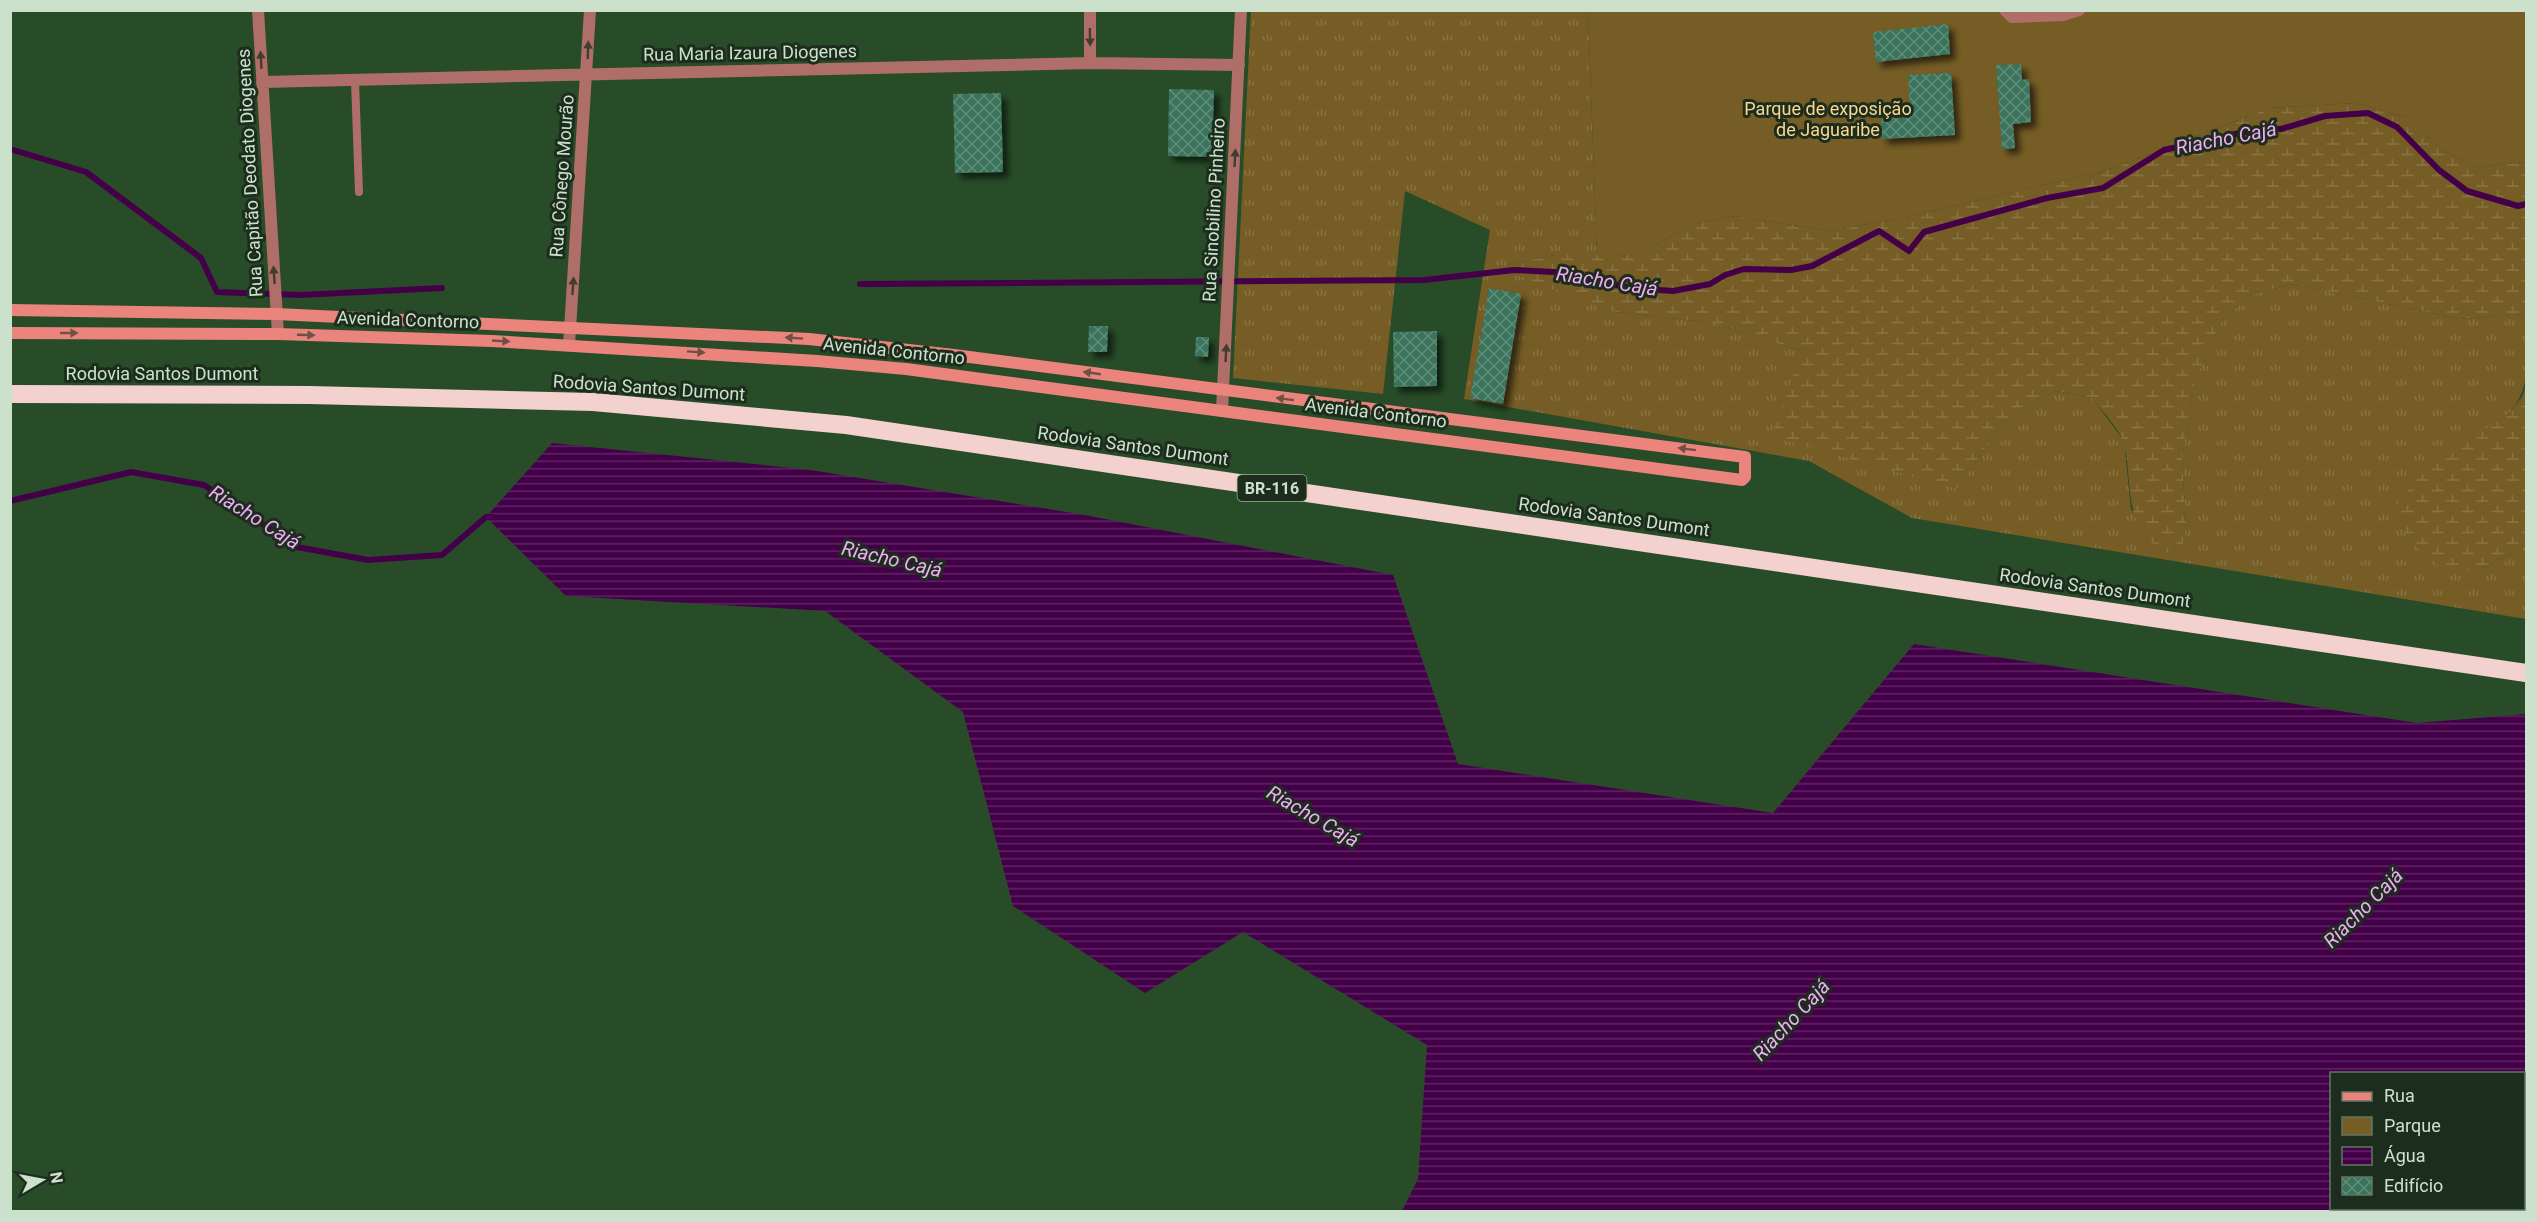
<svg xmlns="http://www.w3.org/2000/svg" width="2537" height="1222" viewBox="0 0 2537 1222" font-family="Roboto,sans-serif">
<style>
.grass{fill:url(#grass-tufts)}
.wetland{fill:url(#wetland-marsh)}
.green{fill:#765d25}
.water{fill:url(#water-rules);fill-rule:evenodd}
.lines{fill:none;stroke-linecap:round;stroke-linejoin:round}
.stream{stroke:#430049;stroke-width:6}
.building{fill:url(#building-cross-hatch);filter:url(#shadow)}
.lane{stroke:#b06e69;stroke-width:8}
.street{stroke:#b06e69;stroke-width:12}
.secondary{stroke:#ec847e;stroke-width:12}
.highway{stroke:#f3d1ce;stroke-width:18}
.oneway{fill:#423d30}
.oneway2{fill:#705044}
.labels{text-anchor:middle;stroke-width:6;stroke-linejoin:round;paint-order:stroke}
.shield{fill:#1d2d1d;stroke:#98ab98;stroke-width:1.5}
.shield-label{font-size:16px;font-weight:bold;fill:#cce1cc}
.street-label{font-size:18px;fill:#cce1cc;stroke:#1d2d1d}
.park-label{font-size:18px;fill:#f9d791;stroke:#1d2d1d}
.water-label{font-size:20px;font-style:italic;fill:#f1abf7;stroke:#1d2d1d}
</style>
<defs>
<pattern id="grass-tufts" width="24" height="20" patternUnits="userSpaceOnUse" patternTransform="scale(1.5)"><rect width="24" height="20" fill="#765d25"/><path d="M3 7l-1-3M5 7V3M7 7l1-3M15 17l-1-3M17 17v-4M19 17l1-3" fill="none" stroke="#887443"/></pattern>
<pattern id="wetland-marsh" width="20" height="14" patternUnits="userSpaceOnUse" patternTransform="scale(1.5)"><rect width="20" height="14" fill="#765d25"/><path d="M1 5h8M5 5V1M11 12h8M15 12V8" fill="none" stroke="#887443"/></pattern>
<pattern id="water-rules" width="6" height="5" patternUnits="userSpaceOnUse" patternTransform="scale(1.5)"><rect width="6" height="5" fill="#430049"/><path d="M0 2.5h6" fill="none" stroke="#5d2562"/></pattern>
<pattern id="building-cross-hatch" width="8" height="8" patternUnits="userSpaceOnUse" patternTransform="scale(1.5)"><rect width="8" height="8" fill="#3a735b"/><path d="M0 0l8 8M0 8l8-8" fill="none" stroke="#5e8d79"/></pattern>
<filter id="shadow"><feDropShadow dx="5.5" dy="5.5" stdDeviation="3" flood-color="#0009"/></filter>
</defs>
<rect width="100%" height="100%" fill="#284c28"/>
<path class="grass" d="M1251,11H1588L1597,255H1555L1510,264L1607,311L1715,323L1801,351L1957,489L2002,423L2019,409L2056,391L2092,398L2124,441L2131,510L2183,544L2186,524L2182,458L2195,379L2223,319L2253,294L2293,284L2460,319L2526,314C2526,349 2534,383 2511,411L2475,572L2526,546V619L1912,518L1809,461L1464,399L1490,230L1405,191L1383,394L1233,378Z"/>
<path class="wetland" d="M2355,103L2408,118L2442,150L2476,167L2526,162V314L2460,319L2293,284L2253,294L2223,319L2195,380L2182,458L2186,524L2183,544L2165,553C2121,524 2134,487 2124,444C2120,429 2101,410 2092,398L2056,391L2019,409L2002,423L1957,489L1772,437L1801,351L1715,323L1607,311L1505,270L1510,264L1555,255L1641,254L1692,224L1735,216L1831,231L1920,214L2108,170L2269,108Z
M2526,385V546L2475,572L2438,565L2424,555L2398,525L2395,507L2417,478L2511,411L2522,397Z"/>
<path class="green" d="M1588,11H2526V162L2476,167L2442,150L2408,118L2355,103L2269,108L2108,170L1920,214L1831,231L1735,216L1692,224L1641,254L1597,255Z"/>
<path class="water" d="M552,443L811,470L1085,515L1393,575L1458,764L1773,813L1914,644L2417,723L2526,714V1211H1402L1418,1179L1427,1045L1243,932L1145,993L1013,906L963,712L825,611L566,596L486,517ZM2332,1074H2524V1208H2332Z"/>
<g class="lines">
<path class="stream" d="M10,149L86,172L201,258L217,292L300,295L442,288
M860,284L1424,280L1514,270L1554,272L1631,288L1673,291L1710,284L1725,275L1744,269L1791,270L1812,266L1879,231L1909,251L1924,232L2047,198L2103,188L2164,150L2258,129H2281L2325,116L2368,113L2397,127L2439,170L2467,191L2518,206L2526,204
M10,501L131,472L204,485L297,547L368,560L442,555L486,517H492"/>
</g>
<path class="building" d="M1948,24L1950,54L1876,62L1873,32Z
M2021,64L2022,80L2029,79L2031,122L2013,124L2015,148L2002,149L1996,65Z
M1951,73L1955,135L1882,139L1881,119L1910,117L1908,75Z
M1169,89L1214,90L1212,157L1168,156Z
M1001,93L1003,172L955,173L953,94Z
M1489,288L1521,294L1503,404L1470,398Z
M1089,326H1108L1107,352H1088Z
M1437,331V386L1394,387L1393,332Z
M1196,337H1209L1208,357L1195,356Z"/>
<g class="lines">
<path class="lane" d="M355,81L359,192"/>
<path class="street" d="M258,10L278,334
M1090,10V63
M2005,10L2012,17L2063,15L2079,10
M262,82L1090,63L1239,65
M569,345L590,10
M1222,411L1241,10"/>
<path class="secondary" d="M10,310L276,314L809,339L954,355L1745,457V477L1742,480L906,369L817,361L492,341L278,334L10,333"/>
<path class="highway" d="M10,394L310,395L593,402L846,425L2526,673"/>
</g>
<defs><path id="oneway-solid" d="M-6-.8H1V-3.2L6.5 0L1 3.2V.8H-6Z" transform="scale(1.5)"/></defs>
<g class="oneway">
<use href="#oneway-solid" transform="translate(1090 37) rotate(89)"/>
<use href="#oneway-solid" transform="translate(588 50) rotate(-88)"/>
<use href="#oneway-solid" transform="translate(261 60) rotate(-93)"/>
<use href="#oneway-solid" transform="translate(1235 158) rotate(-87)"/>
<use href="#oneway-solid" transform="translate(274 275) rotate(-94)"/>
<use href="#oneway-solid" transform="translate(573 286) rotate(-86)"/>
<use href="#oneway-solid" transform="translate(1226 353) rotate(-87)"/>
</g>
<g class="oneway2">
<use href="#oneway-solid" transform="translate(69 333)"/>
<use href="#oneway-solid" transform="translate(306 335) rotate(2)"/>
<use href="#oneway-solid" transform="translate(794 338) rotate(-176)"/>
<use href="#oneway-solid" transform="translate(501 341) rotate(3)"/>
<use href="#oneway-solid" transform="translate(696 352) rotate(4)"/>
<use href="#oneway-solid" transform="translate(1092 373) rotate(-172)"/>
<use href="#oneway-solid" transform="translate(1285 399) rotate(-173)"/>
<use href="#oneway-solid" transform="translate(1687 449) rotate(-173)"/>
</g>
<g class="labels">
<rect class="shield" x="1237.5" y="475" width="69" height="26" rx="4.5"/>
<g class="shield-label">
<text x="1272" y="494">BR-116</text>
</g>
<g class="street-label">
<text transform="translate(750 53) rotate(-1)" y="6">Rua Maria Izaura Diogenes</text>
<text transform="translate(250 173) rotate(-93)" y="6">Rua Capitão Deodato Diogenes</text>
<text transform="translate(562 176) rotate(-86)" y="6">Rua Cônego Mourão</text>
<text transform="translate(1214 210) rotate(-87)" y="6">Rua Sinobilino Pinheiro</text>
<text transform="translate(408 320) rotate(2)" y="6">Avenida Contorno</text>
<text transform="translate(894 351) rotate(6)" y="6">Avenida Contorno</text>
<text x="162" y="380">Rodovia Santos Dumont</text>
<text transform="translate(649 388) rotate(4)" y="6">Rodovia Santos Dumont</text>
<text transform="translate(1376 413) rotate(7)" y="6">Avenida Contorno</text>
<text transform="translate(1133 446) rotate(8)" y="6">Rodovia Santos Dumont</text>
<text transform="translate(1614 517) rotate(8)" y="6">Rodovia Santos Dumont</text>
<text transform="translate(2095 588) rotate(8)" y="6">Rodovia Santos Dumont</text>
</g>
<g class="park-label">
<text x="1828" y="115">Parque de exposição<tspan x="1828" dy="21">de Jaguaribe</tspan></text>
</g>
<g class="water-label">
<text transform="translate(2226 138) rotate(-11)" y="7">Riacho Cajá</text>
<text transform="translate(1607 281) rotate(9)" y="7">Riacho Cajá</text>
<text transform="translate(255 517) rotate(32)" y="7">Riacho Cajá</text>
<text transform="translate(892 559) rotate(13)" y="7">Riacho Cajá</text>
<text transform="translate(1313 816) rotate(30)" y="7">Riacho Cajá</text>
<text transform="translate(2363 908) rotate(-45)" y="7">Riacho Cajá</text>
<text transform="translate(1791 1020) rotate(-47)" y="7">Riacho Cajá</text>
</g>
</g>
<rect width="2537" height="1222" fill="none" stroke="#cce1cc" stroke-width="24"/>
<rect x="2330" y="1072" width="195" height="138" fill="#1d2d1d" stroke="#637563" stroke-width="1.5"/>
<rect x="2342" y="1092" width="30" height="9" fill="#ec847e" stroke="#637563" stroke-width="1.5"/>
<text x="2384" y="1102" font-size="18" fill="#cce1cc">Rua</text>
<rect x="2342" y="1117" width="30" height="18" fill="#765d25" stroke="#637563" stroke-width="1.5"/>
<text x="2384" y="1132" font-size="18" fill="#cce1cc">Parque</text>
<rect x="2342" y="1147" width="30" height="18" fill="url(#water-rules)" stroke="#637563" stroke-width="1.5"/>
<text x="2384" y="1162" font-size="18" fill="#cce1cc">Água</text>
<rect x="2342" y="1177" width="30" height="18" fill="url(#building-cross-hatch)" stroke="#637563" stroke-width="1.5"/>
<text x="2384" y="1192" font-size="18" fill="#cce1cc">Edifício</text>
<g transform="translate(42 1180) rotate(80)" stroke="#1d2d1d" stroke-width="4.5" paint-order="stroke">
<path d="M0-4.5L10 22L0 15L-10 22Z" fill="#cce1cc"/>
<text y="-9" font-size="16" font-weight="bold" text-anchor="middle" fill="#cce1cc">N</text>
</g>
</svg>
